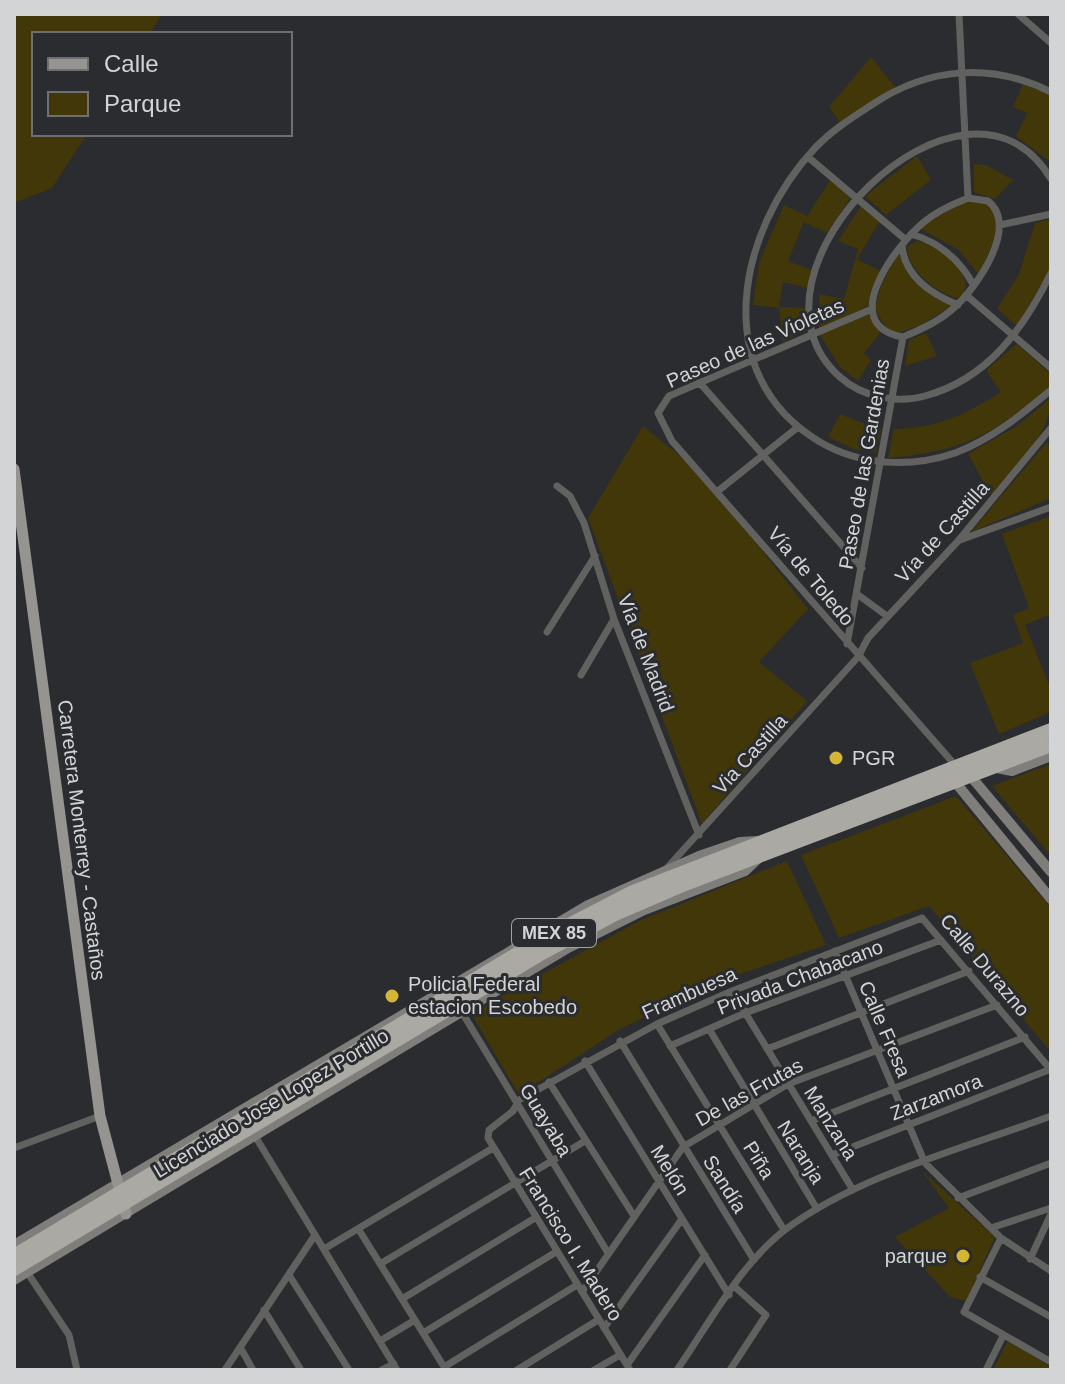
<svg xmlns="http://www.w3.org/2000/svg" width="1065" height="1384" viewBox="0 0 1065 1384" font-family="Arial,sans-serif">
<style>
.green{fill:#413709}
.lines{fill:none;stroke-linecap:round;stroke-linejoin:round}
.street{stroke:#61615f;stroke-width:7}
.secondary{stroke:#7f7e7b;stroke-width:10}
.primary{stroke:#959491;stroke-width:11}
.highway{stroke:#aaa9a4;stroke-width:14}
.highway-bridge{stroke:#aaa9a4;stroke-width:14}
.poi-dot{fill:#d3b635;stroke:#2a2c2f;stroke-width:3}
.labels{text-anchor:middle;stroke-width:6;stroke-linejoin:round;paint-order:stroke}
.shield{fill:#2a2c2f;stroke:#a0a2a4;stroke-width:2}
.shield-label{font-size:18px;font-weight:bold;fill:#d3d4d6}
.street-label{font-size:20px;fill:#d3d4d6;stroke:#2a2c2f}
.poi-label{font-size:20px;fill:#d3d4d6;stroke:#2a2c2f;text-anchor:start}
</style>
<rect width="100%" height="100%" fill="#2a2c2f"/>
<path class="green" d="M14,14H162L150,34H34V134H87L52,188L14,203Z
M871,57L895,87L841,124L829,107Z
M1023,84L1051,95L1050,162L1016,136L1027,113L1013,107Z
M917,156L931,180L886,215L865,196Z
M974,164L986,165L1013,180L995,199L974,192Z
M831,179L851,197L827,233L804,222L788,261L812,270L808,288L783,282L779,307L806,308L807,330L783,342L779,308L753,305L759,263L784,205L807,216Z
M968,199L984,201L998,218L995,238L979,275L959,250L919,228Z
M861,206L879,222L857,259L880,271L868,306L819,330V294L844,299L858,249L838,241Z
M1051,219L1049,271L1017,326L997,309L1019,274L1035,223Z
M916,241C938,244 961,264 966,285L962,296L955,298C934,290 909,272 907,247Z
M900,251L910,275L954,304L921,325L898,333L885,327L875,308L882,283Z
M868,312L880,333L864,353L871,360L858,381L840,367L820,335Z
M926,333L937,356L905,366L909,340Z
M1017,344L1051,374V386C992,435 965,451 888,458L894,429C935,429 967,414 1001,392L986,370Z
M1051,398C1051,434 1014,470 992,497L968,454L1017,426Z
M840,414L881,430L876,453L854,449L828,437Z
M643,426L701,473L808,609L759,662L807,701L702,824L588,518Z
M1047,442L1051,450V498L971,532Z
M1051,516V614L1025,625L1051,690V712L999,734L970,663L1023,643L1013,615L1029,608L1002,534Z
M1051,764V856L992,786Z
M956,796L1051,908V1052L929,906L839,938L801,855Z
M787,861L826,945L734,976L620,1029L519,1095L471,1013L639,921Z
M922,1171L995,1237L966,1301L950,1297L895,1237L949,1208Z
M1008,1341L1051,1367V1370H993Z"/>
<g class="lines">
<path class="street" d="M959,14L968,198
M1018,14L1051,43
M1051,92C991,62 929,67 873,104C853,117 832,130 815,148C738,230 707,375 820,442C861,466 911,468 955,453C992,439 1021,415 1051,390
M808,157L906,240
M1051,179C966,35 723,274 840,377C862,397 897,404 925,396C988,379 1024,328 1051,273
M968,198L988,201C1019,226 978,285 957,305C942,320 922,329 903,337C835,325 897,244 924,222C937,211 953,204 968,198Z
M1000,225L1051,214
M911,234C939,242 959,259 973,284
M902,245C904,276 931,294 958,305
M966,295L1051,368
M872,309L669,396L658,413L672,441L955,765
M699,382L862,568
M557,486L570,496L584,523L614,619L699,835
M718,491L798,427
M960,540L1051,507
M857,594L887,616
M547,632L595,556
M847,644L903,337
M581,675L614,619
M666,869L858,657L868,638L958,541L1051,428
M835,951L925,1163L1001,1238L1051,1271
M732,991L853,1190
M460,1009L608,1253
M657,1024L784,1230
M709,1029L817,1209
M620,1041L754,1260
M670,1046L745,1013L941,940
M767,1049L969,971
M585,1061L729,1295
M549,1082L634,1216
M811,1121L1025,1037
M255,1136L397,1370
M14,1148L100,1116
M832,1155L1051,1069
M958,1198L1051,1163
M991,1228L1051,1208
M359,1230L446,1370
M1001,1238L964,1312L1051,1362
M324,1249L493,1148
M1030,1259L1051,1214
M380,1264L585,1141
M27,1272L69,1335L77,1370
M289,1275L349,1370
M980,1277L1051,1317
M582,1292L683,1147L788,1084L997,1005
M402,1299L535,1218
M264,1310L301,1370
M604,1328L682,1219
M423,1333L556,1252
M380,1341L415,1320
M240,1347L253,1370
M627,1365L705,1255
M444,1367L577,1285
M225,1370L315,1235
M382,1370L394,1364
M517,1370L598,1320
M594,1370L620,1355
M630,1370L488,1138L489,1130L513,1111L519,1100L657,1024L732,991L922,918L1051,1070
M677,1370C709,1324 740,1264 786,1229C859,1175 965,1148 1051,1116
M730,1370L766,1315L735,1287
M986,1370L1003,1336"/>
<path class="secondary" d="M992,767L1012,771L1051,756
M968,773L1051,872
M951,777L1051,899
M14,1245L588,905L699,856L740,842L758,841
M14,1280L568,948L644,910L745,871L761,856"/>
<path class="primary" d="M14,469L100,1116L126,1214"/>
<path class="highway" d="M360,1049L540,940L633,892L1051,730
M365,1059L542,953L615,914L680,886L1051,745"/>
<path class="highway-bridge" d="M14,1256L360,1049
M14,1269L365,1059"/>
</g>
<g class="poi-dot">
<circle cx="836" cy="758" r="8"/>
<circle cx="392" cy="996" r="8"/>
<circle cx="963" cy="1256" r="8"/>
</g>
<g class="labels">
<rect class="shield" x="512" y="919" width="84" height="28" rx="6"/>
<g class="shield-label">
<text x="554" y="939">MEX 85</text>
</g>
<g class="street-label">
<text transform="translate(755 343) rotate(-24)" y="7">Paseo de las Violetas</text>
<text transform="translate(864 464) rotate(-80)" y="7">Paseo de las Gardenias</text>
<text transform="translate(942 532) rotate(-48)" y="7">Vía de Castilla</text>
<text transform="translate(811 576) rotate(50)" y="7">Vía de Toledo</text>
<text transform="translate(646 653) rotate(69)" y="7">Vía de Madrid</text>
<text transform="translate(750 754) rotate(-48)" y="7">Via Castilla</text>
<text transform="translate(82 840) rotate(83)" y="7">Carretera Monterrey - Castaños</text>
<text transform="translate(985 965) rotate(50)" y="7">Calle Durazno</text>
<text transform="translate(800 977) rotate(-21)" y="7">Privada Chabacano</text>
<text transform="translate(689 993) rotate(-24)" y="7">Frambuesa</text>
<text transform="translate(885 1029) rotate(67)" y="7">Calle Fresa</text>
<text transform="translate(749 1092) rotate(-29)" y="7">De las Frutas</text>
<text transform="translate(936 1097) rotate(-21)" y="7">Zarzamora</text>
<text transform="translate(271 1103) rotate(-31)" y="7">Licenciado Jose Lopez Portillo</text>
<text transform="translate(546 1120) rotate(59)" y="7">Guayaba</text>
<text transform="translate(831 1123) rotate(58)" y="7">Manzana</text>
<text transform="translate(801 1152) rotate(58)" y="7">Naranja</text>
<text transform="translate(759 1160) rotate(58)" y="7">Piña</text>
<text transform="translate(670 1170) rotate(58)" y="7">Melón</text>
<text transform="translate(725 1184) rotate(58)" y="7">Sandía</text>
<text transform="translate(571 1244) rotate(58)" y="7">Francisco I. Madero</text>
</g>
<g class="poi-label">
<text x="852" y="765">PGR</text>
<text x="408" y="991">Policia Federal<tspan x="408" dy="23">estacion Escobedo</tspan></text>
<text x="947" y="1263" text-anchor="end">parque</text>
</g>
</g>
<rect width="1065" height="1384" fill="none" stroke="#d3d4d6" stroke-width="32"/>
<rect x="32" y="32" width="260" height="104" fill="#2a2c2f" stroke="#6e6f72" stroke-width="2"/>
<rect x="48" y="58" width="40" height="12" fill="#959491" stroke="#6e6f72" stroke-width="2"/>
<text x="104" y="72" font-size="24" fill="#d3d4d6">Calle</text>
<rect x="48" y="92" width="40" height="24" fill="#413709" stroke="#6e6f72" stroke-width="2"/>
<text x="104" y="112" font-size="24" fill="#d3d4d6">Parque</text>
</svg>
